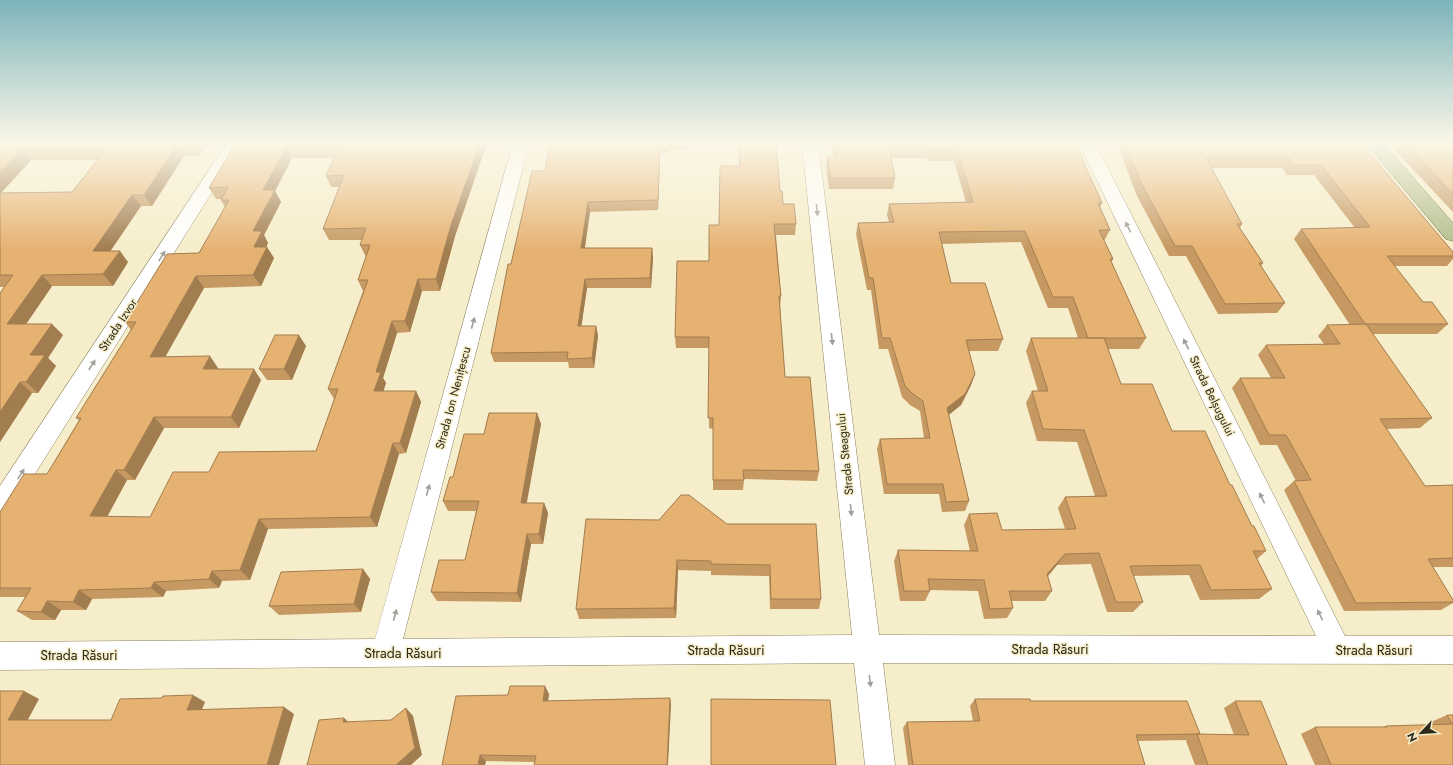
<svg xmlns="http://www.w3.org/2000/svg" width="1453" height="765" viewBox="0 0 1453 765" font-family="Jost,sans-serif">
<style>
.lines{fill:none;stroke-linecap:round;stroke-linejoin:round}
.minor-casing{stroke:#8b8262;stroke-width:1}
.major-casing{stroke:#646d33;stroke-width:1}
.minor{fill:#fff;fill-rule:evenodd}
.major{fill:#b3bd8c;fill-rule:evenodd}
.wall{fill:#c69962;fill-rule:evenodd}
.shaded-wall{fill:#a17d50}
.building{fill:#e6b272;stroke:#a17d50;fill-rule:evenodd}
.oneway{fill:#a09f99}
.labels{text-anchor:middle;stroke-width:3;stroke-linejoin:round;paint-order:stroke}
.street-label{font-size:12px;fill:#2d2a1c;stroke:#f6edca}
.near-street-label{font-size:14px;fill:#2d2a1c;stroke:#f6edca}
</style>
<rect width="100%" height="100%" fill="#f6edca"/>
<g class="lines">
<g class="minor-casing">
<path id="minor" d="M227,143H243L9,515L0,518V486Z
M513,143H529L403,639L852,635L802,143H818L879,635L1316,636L1079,143H1095L1345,636H1453V664L883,663L895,765H865L854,663L0,670V642L375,639Z"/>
</g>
<g class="major-casing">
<path id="major" d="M1366,143H1383L1453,223V241L1446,239Z"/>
</g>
<use href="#minor" class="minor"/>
<use href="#major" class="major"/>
</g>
<path class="wall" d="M0,143H208L199,156H184L152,206H141L110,251L128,262L113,286H52L26,324L63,335L48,358L56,366L38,393H32L0,442V293L5,287H0ZM31,160H98L72,192L1,193Z
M233,143H487L455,236L440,291H422L410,332L397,333L383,378L386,383L383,391H416L421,402L406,453L399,454L377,527L268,529L250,580L222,581L219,588L166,591L163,597L92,599L86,610H61L55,620H32L17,611L25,597H0V512L47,474L79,420L76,418L131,330L125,322L199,253L225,207L221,200V199H216L209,188L234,147L232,144ZM292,158H334L326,176L331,187H340L323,229L329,240H362L360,245L366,257L358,280L363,291L328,389L334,399L316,451L209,472L150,517H107L127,480H135L164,428H239L261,380L218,369V368L165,357L204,288L261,286L274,258L266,247L268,243L264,235L281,202L275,191Z
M550,143H686V149H670V153H660L658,210L590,212L585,248H652L653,258L651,288H587L581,326H596L598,336L594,368H569L568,362H494L491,353L545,171Z
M738,143H776L780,191L783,204L796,224L795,235H776L781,296L780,307L785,377L819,471L817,481L744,479L743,490H713V429L709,428V348H676L675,337L709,261L719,225L739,166Z
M831,143H1075L1102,203L1100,208L1110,230L1104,241L1113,259L1111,263L1146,338L1139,349H1108L1121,384L1230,485L1252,526L1266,551L1257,559L1272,589L1259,599L1200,600L1189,575L1133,576L1143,602L1133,612H1107L1091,564L1057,565L1048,576L1052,591L1045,601H1012L1013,608L1007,618L984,619L978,591L930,590V591L925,601H900L894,561L898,550L970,551L964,525L969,514L1002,530L1065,529L1058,508L1065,497L1095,496L1077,442L1037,441L1026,403L1032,391H1038L1026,351L1031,338H1078L1068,308H1048L1021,242L941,244L951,283L1003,339L998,351H969L975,374L971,385L961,405L949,414L969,501L965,511L942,512L939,494H884L877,449L880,439L924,438L920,411L910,405L902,397L888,349H879L871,290H867L856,234L858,223L889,222L887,215L889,204L966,202L954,161H928L927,158H891L895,178L893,189H829L826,168L827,156H833Z
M1117,143H1361L1453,252V259L1447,266H1394L1423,302L1448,324L1437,334H1373L1432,418L1420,428L1386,429L1425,486L1453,485V567H1433L1453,600V603L1441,610L1344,611L1284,490L1294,481H1296L1277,445H1260L1232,388L1240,378H1271L1258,355L1266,345L1324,344L1318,336L1327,325H1350L1294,239L1301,229L1355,228L1314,175H1287L1282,168H1212L1242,224L1240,228L1263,263L1261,266L1285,303L1277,313L1218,314L1186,256H1169L1136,194Z
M1392,143H1453V212L1394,149L1396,147Z
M306,346L292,380H267L259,369Z
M537,413L541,424L526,503H544L548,513L543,544H531L521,602L437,601L431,592L465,560L476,511H448L443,501L453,477L484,434Z
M681,495L821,599L819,609H770L769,576L711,575V571L678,570L676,618L579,619L576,609L659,520Z
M363,569L370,579L361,612L279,615L269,606Z
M549,694L548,701L670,698L671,706L535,762L486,761L485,765H442L508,695Z
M975,699L1030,701L1200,734H1199L1234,735L1224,708L1235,701L1287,765H1195L1186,741L1187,740L1138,741L1145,765H908L903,728L907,722L973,721L970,706Z
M1447,715H1453V765H1315L1301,734L1315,727H1382L1386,726L1433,725L1431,722Z"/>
<path class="shaded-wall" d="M194,143H208L199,156L192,145Z
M480,143H487L455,236L440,291L436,279L451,225Z
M660,143V153L658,210V200Z
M177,145L184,156L152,206L144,195Z
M286,147L292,158L275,191L281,202L264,235L268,243L261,258L254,247L253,231L263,190Z
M22,149L31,160L0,194V172Z
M132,195L141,206L103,262L93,251Z
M588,202L590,212L583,258L581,248Z
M267,247L274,258L261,286L253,275Z
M652,248L653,258L651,288L650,278Z
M120,251L128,262L113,286L103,274Z
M42,275L52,286L18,336L7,324Z
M196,276L204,288L159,368L150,357Z
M418,279L422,291L410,332L405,321Z
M585,279L587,288L580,336L578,326Z
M392,321L397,333L383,378L386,383L380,402L374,391L376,372Z
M52,324L63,335L48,358L56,366L38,393L26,382L30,355Z
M596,326L598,336L594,368L592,358Z
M299,335L306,346L292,380L284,369Z
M210,356L218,368L212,380L203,369Z
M254,369L261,380L239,428L231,417Z
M975,374L971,385L961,405L944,419L947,408Z
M20,382L32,393L0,442V412Z
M416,391L421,402L406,453L400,443Z
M537,413L541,424L525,513L521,503Z
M154,417L164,428L135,480L124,470Z
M393,443L399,454L377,527L370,517Z
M116,470L127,480L102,526L90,516Z
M544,503L548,513L543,544L539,534Z
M259,519L268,529L250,580L240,570Z
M527,534L531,544L521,602L517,593Z
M1065,554L1057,565L1040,585L1047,574Z
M677,560L678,570L676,618L674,608Z
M363,569L370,579L361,612L354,604Z
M212,571L222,581L219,588L209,579Z
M154,582L166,591L163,597L151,588Z
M79,590L92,599L86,610L73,602Z
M47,601L61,610L55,620L41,612Z
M545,686L549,694L547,709L543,701Z
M24,691L39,699L24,727L8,720Z
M193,695L205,702L199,717L187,710Z
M670,698L671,706L668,765H667Z
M284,707L294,714L279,765H267Z
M406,708L413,716L422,755L411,765H396Z
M344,718L352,725L343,722Z
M480,755L486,761L485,765H478Z"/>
<path class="building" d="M0,143H194L192,145H177L144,195H132L93,251H120L103,274L42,275L7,324H52L30,355H45L26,382H20L0,412V293L13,275H0V193L72,192L107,148L22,149L0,172Z
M233,143H480L451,225L436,279H418L405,321H392L376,372H381L374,391H416L400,443H393L370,517L259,519L240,570L212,571L209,579L154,582L151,588L79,590L73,602L47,601L41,612L17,611L31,588H0V512L24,474H47L81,418H76L136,322H125L167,254L199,253L229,200H221L228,187L209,188L235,144H232ZM286,147H339L326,176L344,175L323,229L366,228L360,245H370L358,280H368L328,389H338L316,451L219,452L209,472H173L150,517L90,516L116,470H124L154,417H231L254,369H203L210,356L150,357L196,276L253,275L267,247H254L262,231H253L275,190H263Z
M550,143H670H660L658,200L588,202L581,248H652L650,278L585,279L578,326H596L592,358L567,359L568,352L491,353L508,264H511L532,171H545Z
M739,143H776L780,191H782L783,204H794L796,224H774L779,277L781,296H779L785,377H810L819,471L743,470L744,480H713V418H708L709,337H675L677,261H709V225H719L720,166H740Z
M834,143H1075L1102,203H1098L1110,230H1099L1113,259H1110L1146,338H1088L1073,297H1053L1025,231L939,232L951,283H985L1003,339L966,340L975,374L965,394L947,408L969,501L946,502L943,484H887L880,439L930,438L923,401L913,394L905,386L890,338H882L873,278H869L858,223L894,222L889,204L973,202L957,150H930V147H889L895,178H831L827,156H836Z
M1125,143H1361L1453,252V256H1387L1423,302H1432L1448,324H1365L1301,229L1370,227L1321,165H1294L1289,158H1206L1242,224H1237L1263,263H1259L1285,303L1225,304L1192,246H1175L1141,183Z
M1405,143H1453V194Z
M1366,324L1432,418L1380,419L1425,486L1453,485V558L1428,559L1453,600V602L1356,603L1294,481L1311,480L1286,435H1269L1240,378H1285L1266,345L1340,344L1327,325Z
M275,335H299L284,369H259Z
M1031,338H1104L1121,384H1152L1172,431H1205L1230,485H1232L1252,526H1254L1266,551H1253L1272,589L1211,590L1200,565L1130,566L1143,602H1116L1099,553L1065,554L1047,574L1052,591H1009L1013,608L990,609L984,580L928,579L930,591H904L898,550L978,551L969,514L997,513L1002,530L1076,529L1065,497L1107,496L1084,430L1043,429L1032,391H1048Z
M489,413H537L521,503H544L539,534H527L517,593L431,592L439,560H465L479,501H443L450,477H453L464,434H484Z
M681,495H689L727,524H816L821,599H771L770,565L711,564V561L677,560L674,608L576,609L586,519L659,520Z
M363,569L354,604L269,606L281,572Z
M510,686H545L543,701L670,698L667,765H534L536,756L480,755L478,765H442L456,696L508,695Z
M0,691H24L8,720H111L120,699L162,698L163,696L193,695L187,710L284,707L267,765H0Z
M711,699L830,700L836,765H711Z
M975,699H1030V701H1187L1200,734L1136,735L1145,765H913L907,722L980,721Z
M1235,701H1261L1287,765H1208L1197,734L1249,735Z
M406,708L415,748L396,765H307L319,720L344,718L343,722L391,720Z
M1447,715H1453V765H1331L1315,727H1387L1386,726L1452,724Z"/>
<defs><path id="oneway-solid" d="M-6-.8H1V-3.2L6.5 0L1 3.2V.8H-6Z"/></defs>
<g class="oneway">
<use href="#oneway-solid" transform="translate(817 210) rotate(84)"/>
<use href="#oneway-solid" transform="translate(1128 227) rotate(-116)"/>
<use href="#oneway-solid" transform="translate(162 256) rotate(-57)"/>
<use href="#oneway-solid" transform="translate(473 323) rotate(-75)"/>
<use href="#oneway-solid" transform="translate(832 339) rotate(84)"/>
<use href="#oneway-solid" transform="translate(1186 344) rotate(-116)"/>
<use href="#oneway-solid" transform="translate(92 365) rotate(-57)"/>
<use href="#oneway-solid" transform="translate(21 474) rotate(-57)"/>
<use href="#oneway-solid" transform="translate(428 490) rotate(-75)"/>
<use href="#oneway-solid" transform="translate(1262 498) rotate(-116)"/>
<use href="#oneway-solid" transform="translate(851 510) rotate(84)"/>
<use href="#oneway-solid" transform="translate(395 615) rotate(-75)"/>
<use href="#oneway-solid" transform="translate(1320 615) rotate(-116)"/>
<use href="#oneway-solid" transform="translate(870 681) rotate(83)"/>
</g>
<linearGradient id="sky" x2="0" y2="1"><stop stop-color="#7cb3bb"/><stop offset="0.57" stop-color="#fbf7e7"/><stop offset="1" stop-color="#fbf7e7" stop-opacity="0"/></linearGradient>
<rect width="1453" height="250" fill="url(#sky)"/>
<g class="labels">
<g class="street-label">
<text transform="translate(118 325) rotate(-57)" y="4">Strada Izvor</text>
<text transform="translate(1212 396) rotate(64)" y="4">Strada Belșugului</text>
<text transform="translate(453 398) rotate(-75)" y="4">Strada Ion Nenițescu</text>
<text transform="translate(845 454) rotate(-96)" y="4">Strada Steagului</text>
</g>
<g class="near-street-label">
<text x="1050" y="654">Strada Răsuri</text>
<text x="726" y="655">Strada Răsuri</text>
<text x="1374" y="655">Strada Răsuri</text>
<text x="403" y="658">Strada Răsuri</text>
<text x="79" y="660">Strada Răsuri</text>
</g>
</g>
<g transform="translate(1421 733) rotate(245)" stroke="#f6edca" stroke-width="3" paint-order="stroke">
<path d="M0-3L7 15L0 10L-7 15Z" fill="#2d2a1c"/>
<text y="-6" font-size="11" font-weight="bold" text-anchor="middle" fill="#2d2a1c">N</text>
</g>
</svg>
